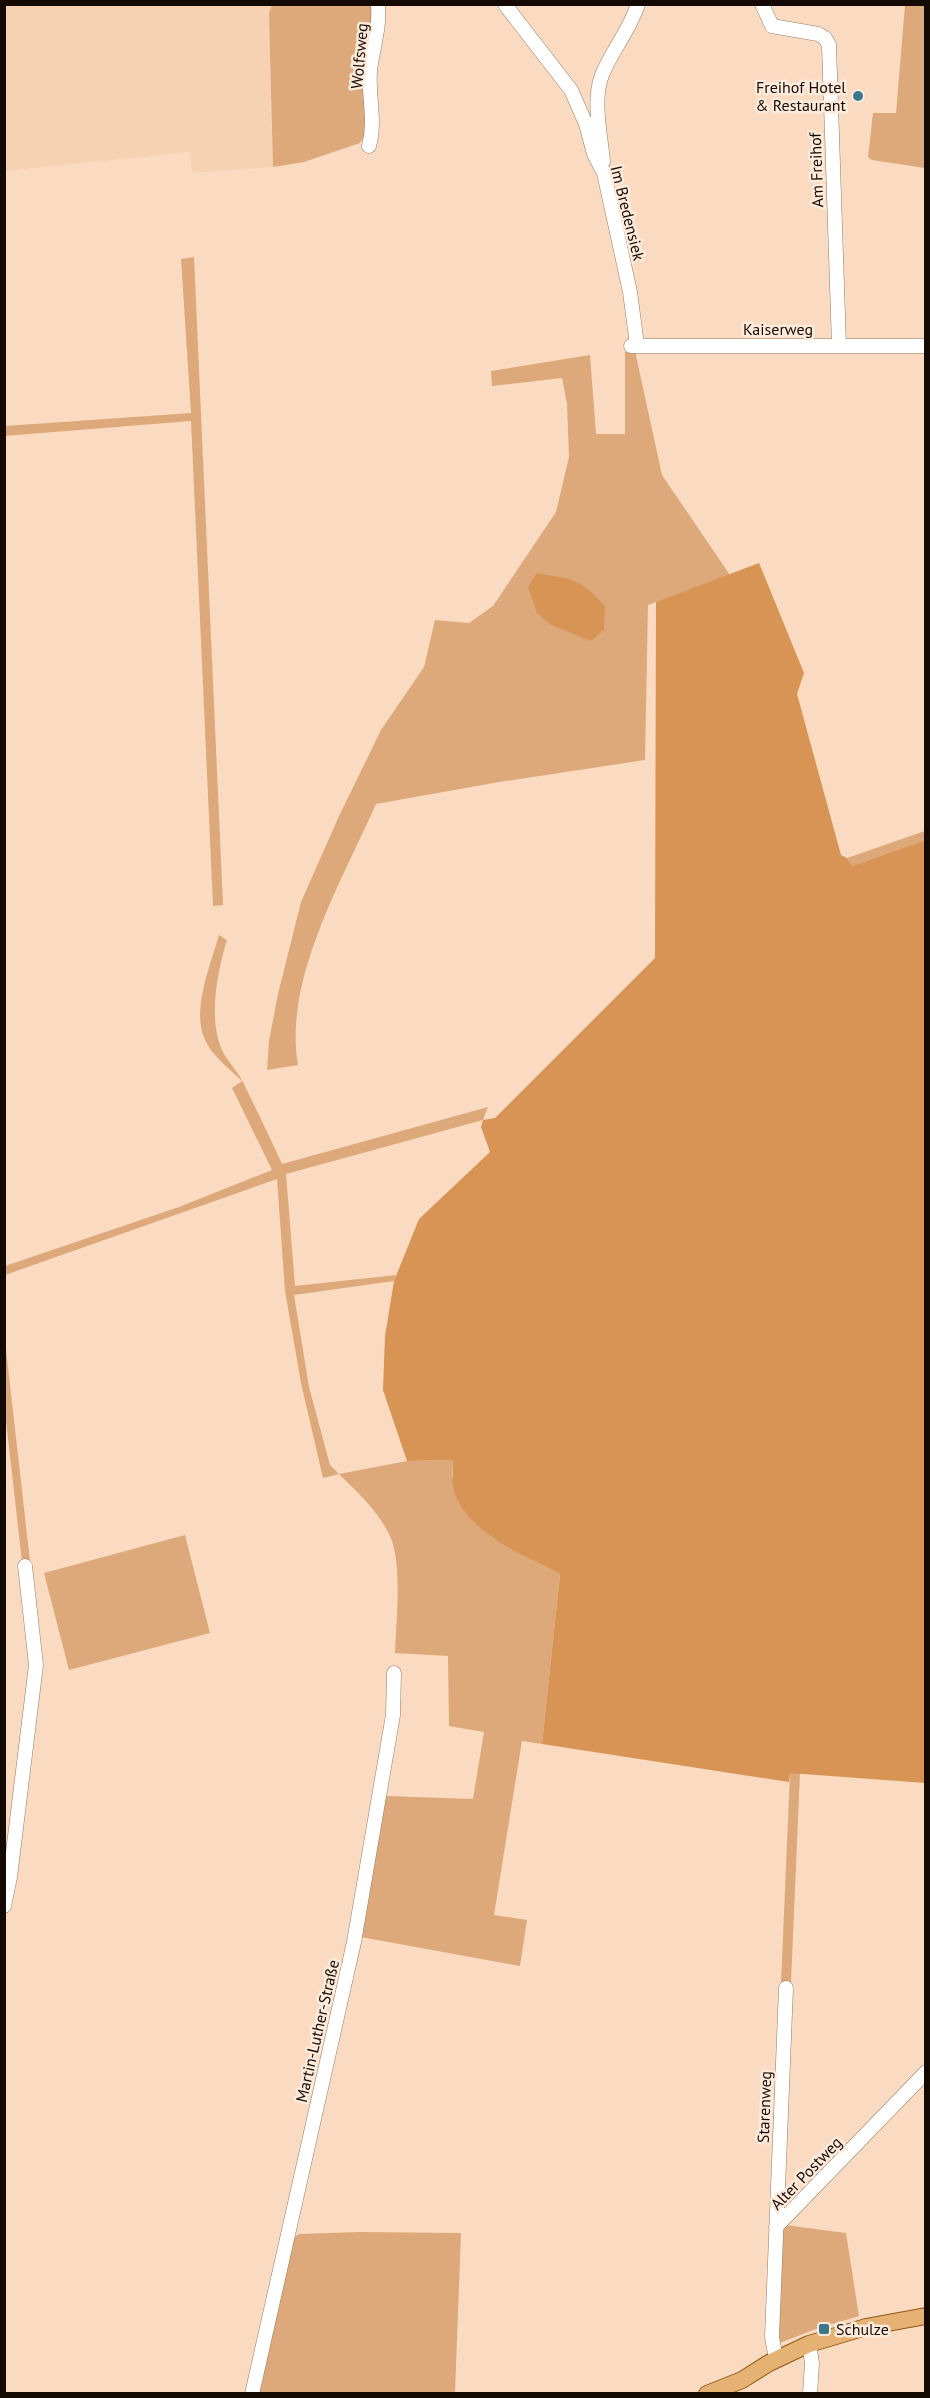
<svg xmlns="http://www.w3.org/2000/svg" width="930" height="2398" viewBox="0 0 930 2398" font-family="'PT Sans',sans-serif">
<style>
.built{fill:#f7d2b2}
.green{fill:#dda97a}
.forest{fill:#d79454}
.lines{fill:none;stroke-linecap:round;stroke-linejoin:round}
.minor-casing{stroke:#977b63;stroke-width:15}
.major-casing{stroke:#91560f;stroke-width:18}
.minor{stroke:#fff;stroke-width:14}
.major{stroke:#e6b273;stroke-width:16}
.poi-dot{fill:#3a788e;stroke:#feebdb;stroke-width:2}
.labels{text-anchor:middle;stroke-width:5;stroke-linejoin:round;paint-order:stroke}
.street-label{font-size:16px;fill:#140a03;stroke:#feebdb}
.poi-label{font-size:16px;fill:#140a03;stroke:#feebdb;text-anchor:end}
</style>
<rect width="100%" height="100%" fill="#fadbc1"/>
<path class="built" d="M5,5H272L269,13L273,167L192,173L190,152L5,171Z"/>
<path class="green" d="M272,5H375L366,133L360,143L304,162L273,167L269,13Z
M905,5H925V168L872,160L868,157L873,113H896Z
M194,257L223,905L213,906L191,421L4,436L5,426L191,413L181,259Z
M635,351L662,475L730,575L648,605L645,760L499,782L376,804C342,881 283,980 298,1065L267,1070L269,1041L278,994L301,902L339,816L381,730L424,667L435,620L469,623L493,606L556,512L569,457L567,404L562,378L492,386L491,371L590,355L596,434H625V352Z
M925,831V840L852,866L847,858Z
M219,935L227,940C217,972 207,1023 224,1054C230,1064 239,1073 244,1084C257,1111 270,1137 282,1164L488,1107L483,1120L286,1174L295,1286L396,1275L394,1281L294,1295L309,1387L330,1465L339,1474L407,1461L453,1460L452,1477L524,1556L560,1574L542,1744L522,1741L494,1915L527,1920L520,1966L361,1937L386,1796L473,1799L484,1732L449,1726L448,1656L395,1653C396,1623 403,1560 389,1534C377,1510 358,1493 339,1474L323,1478L301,1383L285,1291L277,1179L5,1275V1266L179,1207L272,1170L232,1088L242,1081C230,1069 212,1056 205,1040C191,1010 211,964 219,935Z
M4,1332L30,1561L22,1562L5,1412Z
M185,1535L210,1633L69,1670L44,1573Z
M790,1773H800L791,1983H781Z
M785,2225L846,2233L859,2316L816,2329L777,2344L779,2239Z
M360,2232L461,2233L455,2393L255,2394L283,2289L293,2238L299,2234Z"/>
<path class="forest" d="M759,563L804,673L797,694L841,855L847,858L852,866L925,840V1783L790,1773L789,1782L542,1744L560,1574C524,1555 475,1537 456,1497C451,1486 453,1472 453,1460L407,1461L383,1390L385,1336L394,1281L419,1219L490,1152L481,1127L483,1120L495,1118L655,958L656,602Z
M537,573C574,580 578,577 605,606L604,630L591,641L551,625L537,613L528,587Z"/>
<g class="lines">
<g class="minor-casing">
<path id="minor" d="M762,4L772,26L818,34L825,38L829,45L839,345
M506,6L571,90L586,124L594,154L604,173L630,292L637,345
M369,146C376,121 368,96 370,70C373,47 380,28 378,4
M603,162C601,136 592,100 602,75C612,50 630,30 638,4
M631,346H926
M4,1906L10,1877L36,1665L25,1566
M776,2227L926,2072
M809,2344L812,2363L810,2394
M776,2359L772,2337L786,1988
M252,2394L354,1942L393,1715L394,1673"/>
</g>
<g class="major-casing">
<path id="major" d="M707,2394L742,2380L769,2363L809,2344L866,2327L926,2316"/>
</g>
<use href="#minor" class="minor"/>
<use href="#major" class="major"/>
</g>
<g class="poi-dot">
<circle cx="858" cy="96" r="6"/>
<rect x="818" y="2323" width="12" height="12" rx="3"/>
</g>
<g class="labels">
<g class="street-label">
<text transform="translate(359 56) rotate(-85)" y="6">Wolfsweg</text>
<text transform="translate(816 170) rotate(-92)" y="6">Am Freihof</text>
<text transform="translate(628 213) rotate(76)" y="6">Im Bredensiek</text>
<text x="778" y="335">Kaiserweg</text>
<text transform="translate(317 2031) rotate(-77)" y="6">Martin-Luther-Straße</text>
<text transform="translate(764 2107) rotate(-88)" y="6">Starenweg</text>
<text transform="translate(806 2173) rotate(-46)" y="6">Alter Postweg</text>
</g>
<g class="poi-label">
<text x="846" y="93">Freihof Hotel<tspan x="846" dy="18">&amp; Restaurant</tspan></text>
<text x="836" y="2335" text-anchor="start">Schulze</text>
</g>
</g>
<rect width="930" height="2398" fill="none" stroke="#140a03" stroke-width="12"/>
</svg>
